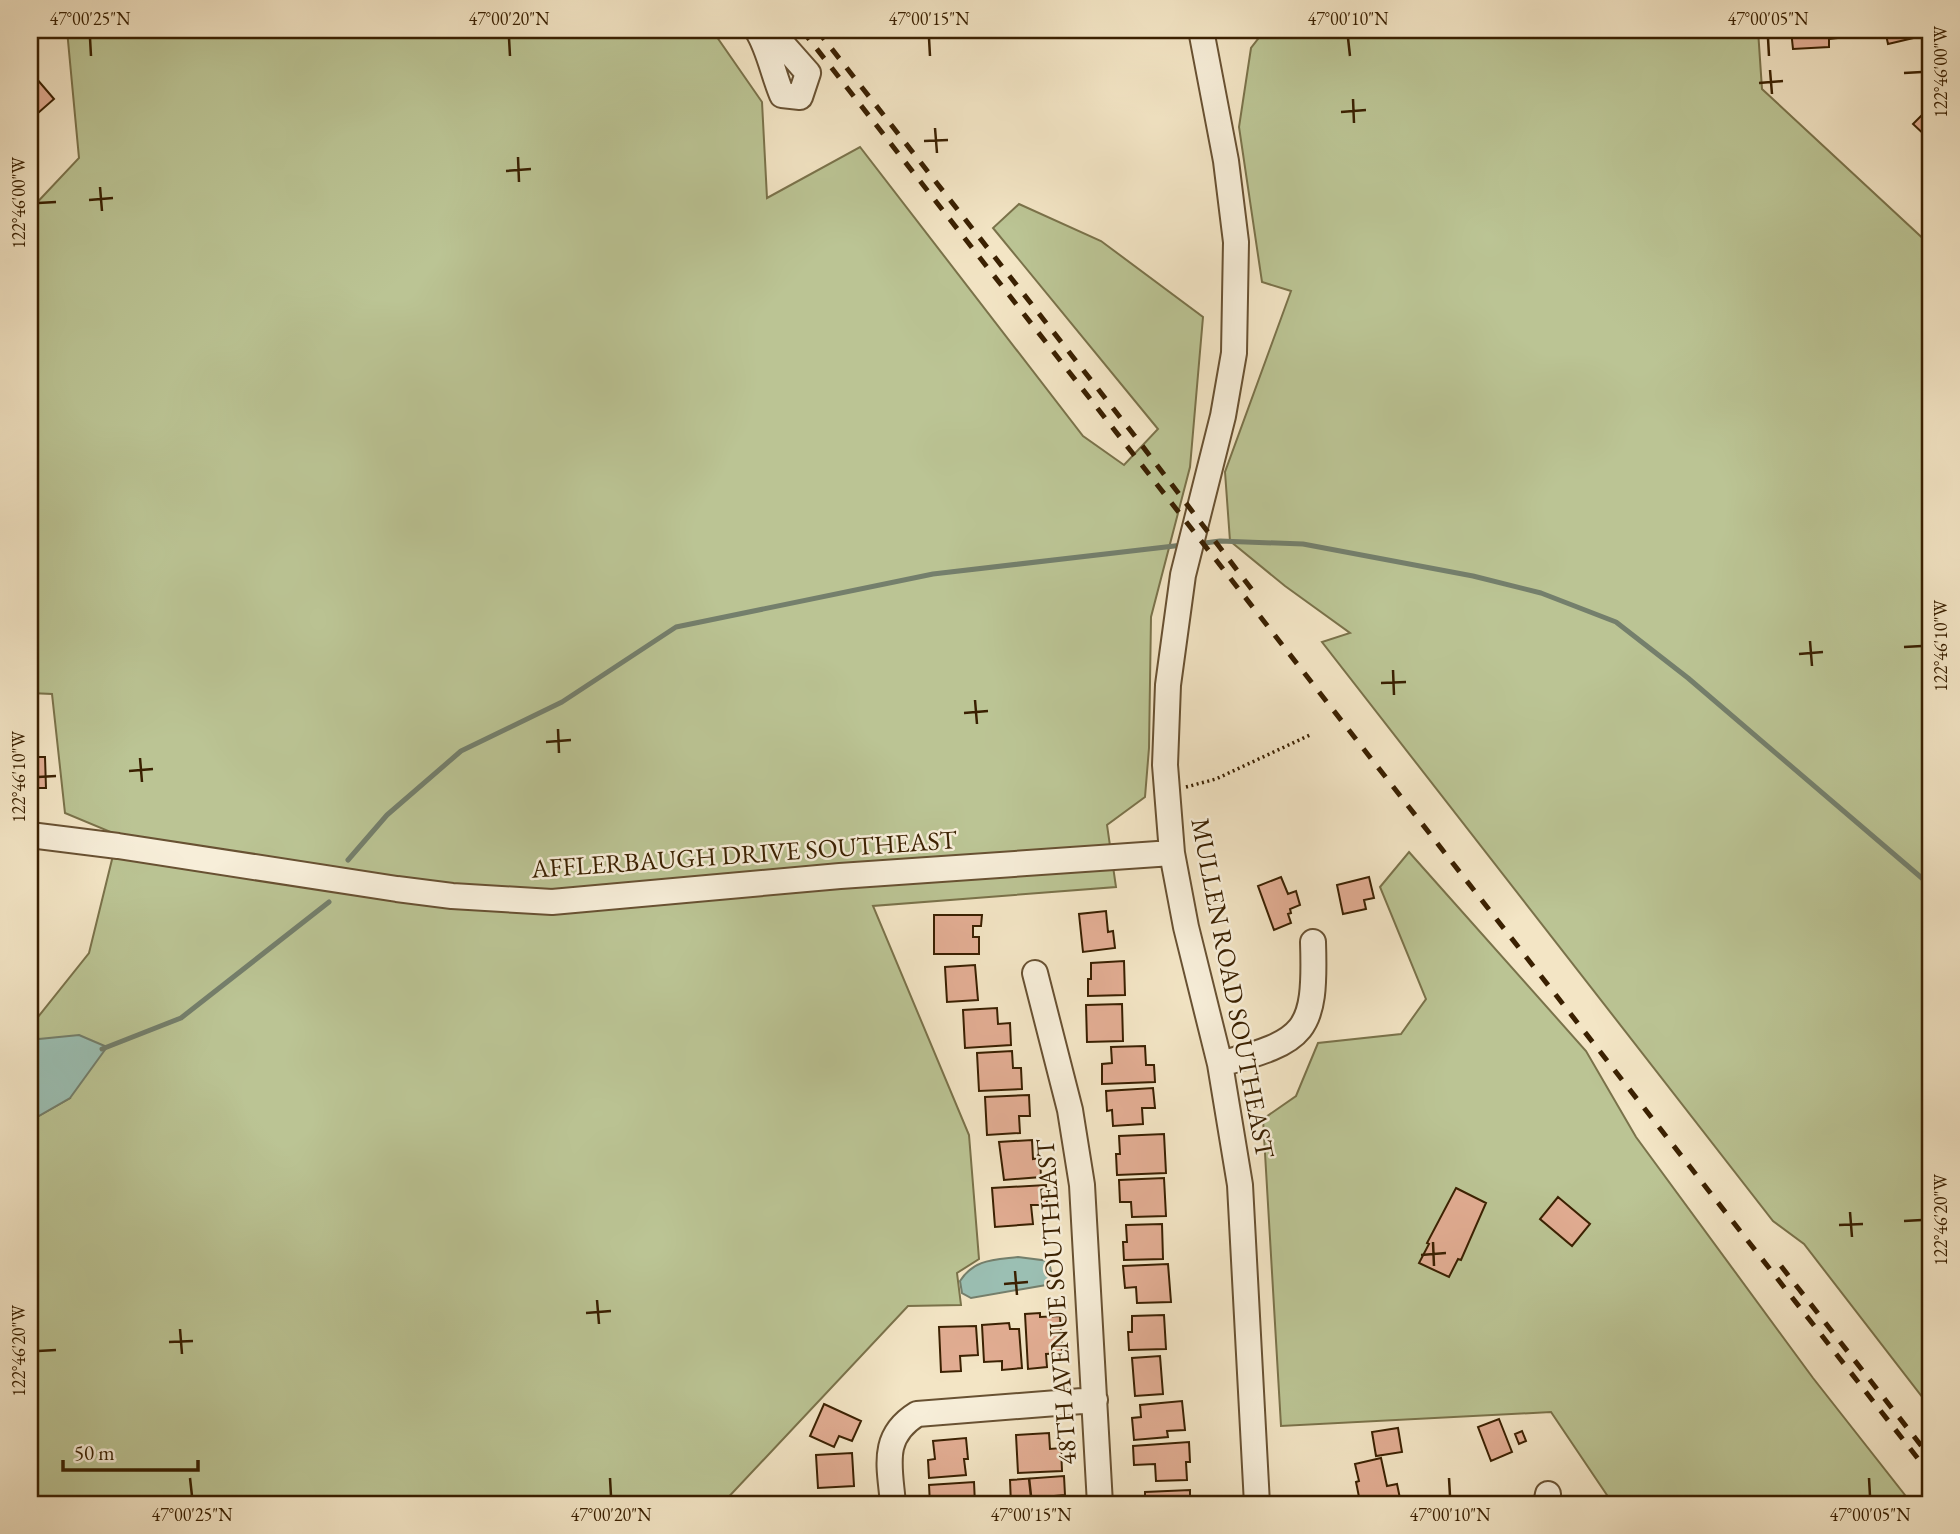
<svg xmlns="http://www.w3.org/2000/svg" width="1960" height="1534" viewBox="0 0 1960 1534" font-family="'EB Garamond',serif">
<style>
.green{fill:#bbc494;stroke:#7a724a;stroke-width:2}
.water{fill:#9bbfb3;stroke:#747f6c;stroke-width:2}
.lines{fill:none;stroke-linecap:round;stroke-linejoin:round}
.stream{stroke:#747f6c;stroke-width:5}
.building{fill:#e2ad93;stroke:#3a2001;stroke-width:2}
.minor-casing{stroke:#685132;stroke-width:28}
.path{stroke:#3a2001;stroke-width:3.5;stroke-dasharray:2 3.5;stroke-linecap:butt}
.minor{stroke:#f7eed9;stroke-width:24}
.rail{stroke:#3a2001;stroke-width:5;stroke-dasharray:12 12;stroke-linecap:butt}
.ticks{fill:none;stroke:#3a2001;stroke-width:2.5}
.labels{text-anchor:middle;stroke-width:5;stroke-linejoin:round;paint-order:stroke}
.street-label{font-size:26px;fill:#3a2001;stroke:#f7eed9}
.neatline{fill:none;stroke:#3a2001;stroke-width:2.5}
.ticks-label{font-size:18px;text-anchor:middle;fill:#3a2001}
</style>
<rect width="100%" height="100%" fill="#f3e5c5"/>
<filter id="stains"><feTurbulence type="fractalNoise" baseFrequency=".00286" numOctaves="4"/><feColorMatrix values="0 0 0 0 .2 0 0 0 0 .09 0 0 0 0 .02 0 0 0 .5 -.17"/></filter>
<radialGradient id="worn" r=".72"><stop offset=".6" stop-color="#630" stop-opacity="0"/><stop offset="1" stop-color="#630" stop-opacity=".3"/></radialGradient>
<path class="green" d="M67,30H712L762,102L767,198L860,147L1083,436L1124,465L1158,429L993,228L1019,204L1101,241L1203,317L1190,467L1151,617L1149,748L1145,797L1107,825L1116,887L873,906L969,1135L979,1259L957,1273L961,1305L908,1306L722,1504H30V1121L70,1098L39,1039L30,1044V1027L89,953L118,835L65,813L52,694L30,693V210L79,158Z
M1265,30H1758L1762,89L1930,245V1407L1804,1244L1773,1221L1322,642L1350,633L1285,586L1230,541L1225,472L1291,291L1262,282L1239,127L1251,48Z
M1409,852L1586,1051L1636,1137L1813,1378L1912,1504H1613L1551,1412L1281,1426L1263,1119L1296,1096L1318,1043L1401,1034L1426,999L1380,887Z"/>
<path class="water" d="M79,1035L107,1047L70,1098L30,1121V1044L39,1039Z
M1018,1257L1049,1261L1052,1277L1046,1285L971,1298L962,1293L960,1281C974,1259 994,1260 1018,1257Z"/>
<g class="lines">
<path class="stream" d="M1197,544L1220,541L1303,544L1473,576L1541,593L1616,622L1688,678L1930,885
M348,860L387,815L461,751L562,702L676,627L933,574L1183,545
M102,1049L181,1018L329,902"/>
</g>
<path class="building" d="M962,30H985L986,36L963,38Z
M1791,30H1837V38L1829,39V47L1793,49Z
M1885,30H1920L1922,36L1888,44Z
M30,71L54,99L30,120Z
M1930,107V140L1913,124Z
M30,757H45L46,788H30Z
M1281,877L1288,894L1296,891L1300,905L1290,909L1291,913L1288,914L1291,923L1274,930L1258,886Z
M1369,877L1374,898L1364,900L1366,909L1343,914L1337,885Z
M1106,911L1108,932L1113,931L1115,948L1083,952L1079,914Z
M934,915H982L981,926H973V937H979V954H934Z
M1124,961L1125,995L1088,996V979H1091V963Z
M975,965L978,1000L947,1002L945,967Z
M1122,1004L1123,1041L1087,1042L1086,1005Z
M997,1008L998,1024L1010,1023L1011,1045L965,1048L963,1010Z
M1145,1046L1146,1065H1154L1155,1082L1102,1084V1064L1112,1063L1111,1047Z
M1012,1051L1013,1068H1021L1022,1089L979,1091L977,1053Z
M1153,1088L1155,1108H1142L1143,1124L1113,1126L1112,1110L1107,1111L1106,1091Z
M1029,1095L1030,1116H1019L1020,1133L987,1135L985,1097Z
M1164,1134L1166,1173L1117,1175L1116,1154H1120L1119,1136Z
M1032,1140L1033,1159L1040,1158L1041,1177L1004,1180L999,1142Z
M1164,1178L1166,1216L1132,1217L1131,1202H1120L1119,1180Z
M1046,1185L1047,1205H1031L1033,1224L995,1227L992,1188Z
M1456,1188L1486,1203L1461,1260L1458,1259L1449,1277L1419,1263L1429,1244L1427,1243Z
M1558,1197L1590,1224L1572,1246L1540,1219Z
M1162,1224L1163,1259L1124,1260L1123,1242H1127L1126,1225Z
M1168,1264L1171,1302L1137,1303L1136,1287L1125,1288L1123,1266Z
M1040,1313V1317L1060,1316L1062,1353L1046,1354L1047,1367L1028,1369L1025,1314Z
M1164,1315L1166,1349L1129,1350L1128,1332H1132V1316Z
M1009,1323L1010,1329H1019L1022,1368L1002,1370V1361L984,1362L982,1325Z
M976,1326L978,1355L960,1356L961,1371L941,1372L939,1327Z
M1160,1356L1163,1394L1135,1396L1132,1358Z
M1182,1401L1185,1430L1167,1431L1168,1437L1134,1440L1132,1418L1141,1417L1140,1405Z
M824,1404L861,1421L852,1441L839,1436L834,1447L810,1436Z
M1499,1419L1512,1452L1491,1461L1478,1427Z
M1398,1428L1402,1452L1376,1456L1372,1432Z
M1522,1431L1526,1441L1519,1444L1515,1434Z
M1049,1433L1050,1449L1061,1448L1062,1471L1018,1473L1016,1435Z
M966,1438L968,1459H964L966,1475L929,1478L928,1460L935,1459L933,1441Z
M1189,1442L1190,1462H1186L1187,1480L1156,1481L1155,1464L1134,1465L1133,1446Z
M852,1453L854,1486L818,1488L816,1455Z
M1381,1458L1387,1486L1397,1484L1401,1503L1364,1504L1363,1501L1360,1502L1356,1482L1359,1481L1355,1464Z
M1064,1476L1065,1495L1044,1497L1045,1504H1011L1010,1480Z
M974,1482L975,1504H930L929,1485Z
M1190,1490V1504H1145V1492Z"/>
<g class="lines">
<g class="minor-casing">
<path id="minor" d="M757,30C769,49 773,74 782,95L800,97L808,73L770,30
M1201,30L1226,161L1236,242L1234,353L1223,416L1183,575L1168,685L1165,765L1172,853L1186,927L1220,1064L1240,1185L1257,1504
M30,835L118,846L397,889L452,896L552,902L840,876L1172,853
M1035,973L1070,1110L1082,1185L1100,1504
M1220,1064C1306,1041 1316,1033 1313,942
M893,1504C890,1467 880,1437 917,1414L1095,1400
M1546,1504L1548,1494"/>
</g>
<path class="path" d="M1186,787L1216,779L1312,734"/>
<use href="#minor" class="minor"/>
<path class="rail" d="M802,30L1930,1474
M817,30L1134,435L1253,591
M1781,1266L1930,1457"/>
</g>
<path class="ticks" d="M90,38L91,56M509,38L510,56M929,38L930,56M1348,38L1350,56M1768,38L1769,56M1770,70L1772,94M1904,73L1922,72M1759,83L1783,81M1353,99L1354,123M1341,112L1366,110M935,128L937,153M924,141L948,140M518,157L519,182M506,171L531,169M100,187L102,211M89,200L113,198M38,203L56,202M1810,641L1812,666M1904,647L1922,646M1799,654L1823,652M1393,670L1394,695M1381,683L1406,682M975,700L977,724M964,713L988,711M558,729L559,753M546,742L571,740M140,758L142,782M129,771L153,769M38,777L56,776M1850,1212L1852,1237M1904,1221L1922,1220M1839,1225L1863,1224M1433,1242L1434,1266M1421,1255L1446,1253M1015,1271L1017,1295M1004,1284L1028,1282M597,1300L599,1324M586,1313L611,1311M180,1329L182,1354M169,1342L193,1341M38,1351L56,1350M190,1478L192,1496M610,1478L611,1496M1029,1478L1031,1496M1449,1478L1450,1496M1869,1478L1870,1496"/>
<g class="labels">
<g class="street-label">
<text transform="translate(744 854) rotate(-4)" y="9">AFFLERBAUGH DRIVE SOUTHEAST</text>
<text transform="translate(1233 988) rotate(79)" y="9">MULLEN ROAD SOUTHEAST</text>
<text transform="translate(1056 1302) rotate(-94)" y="9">48TH AVENUE SOUTHEAST</text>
</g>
</g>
<rect width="1960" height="1534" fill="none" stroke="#f3e5c5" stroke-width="77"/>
<path d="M63 1460v10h135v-10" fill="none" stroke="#3a2001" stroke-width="3.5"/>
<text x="74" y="1460" font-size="21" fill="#3a2001" stroke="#f7eed9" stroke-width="5" paint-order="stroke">50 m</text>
<rect x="38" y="38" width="1884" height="1458" class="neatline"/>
<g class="ticks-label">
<text x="90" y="25">47°00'25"N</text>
<text x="509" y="25">47°00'20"N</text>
<text x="929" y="25">47°00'15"N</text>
<text x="1348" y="25">47°00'10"N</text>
<text x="1768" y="25">47°00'05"N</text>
<text transform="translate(1941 72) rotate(-90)" y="6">122°46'00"W</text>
<text transform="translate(19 203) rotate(-90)" y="6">122°46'00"W</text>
<text transform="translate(1941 646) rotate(-90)" y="6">122°46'10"W</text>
<text transform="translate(19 777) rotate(-90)" y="6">122°46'10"W</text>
<text transform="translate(1941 1220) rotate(-90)" y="6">122°46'20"W</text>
<text transform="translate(19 1351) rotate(-90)" y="6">122°46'20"W</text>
<text x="192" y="1521">47°00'25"N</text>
<text x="611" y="1521">47°00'20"N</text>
<text x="1031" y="1521">47°00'15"N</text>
<text x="1450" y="1521">47°00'10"N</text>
<text x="1870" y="1521">47°00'05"N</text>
</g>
<rect width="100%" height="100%" filter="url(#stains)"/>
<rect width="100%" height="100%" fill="url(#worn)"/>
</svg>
